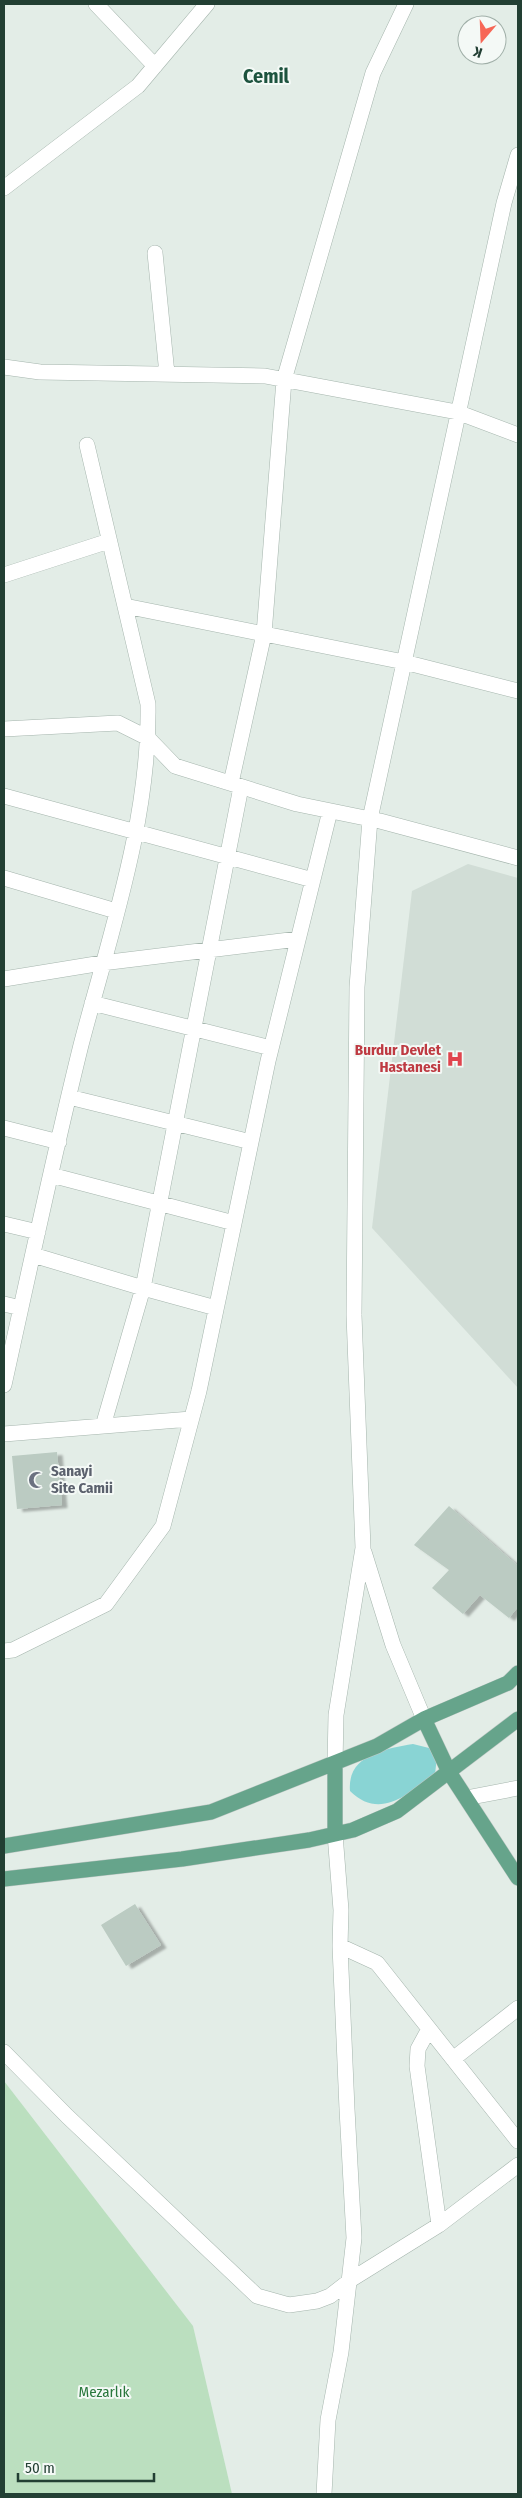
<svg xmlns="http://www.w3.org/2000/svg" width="522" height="2498" viewBox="0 0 522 2498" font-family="'Fira Sans Condensed',sans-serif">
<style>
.built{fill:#d1ddd6}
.green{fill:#bbdfbf}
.water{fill:#89d4d4}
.building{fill:#bbcbc2;filter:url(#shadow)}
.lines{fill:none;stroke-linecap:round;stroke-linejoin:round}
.minor-casing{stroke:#a5b5ad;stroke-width:16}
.major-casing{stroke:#c1c9c6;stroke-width:16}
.minor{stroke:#fff;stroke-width:15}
.major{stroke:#66a48b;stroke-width:15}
.labels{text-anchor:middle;stroke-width:4;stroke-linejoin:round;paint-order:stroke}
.health-label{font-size:15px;font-weight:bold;fill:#be3a42;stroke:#f4f9f6;text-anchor:end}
.worship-label{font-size:15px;font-weight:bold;fill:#5b616d;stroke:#f4f9f6;text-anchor:start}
.park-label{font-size:15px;fill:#2a783d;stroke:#f4f9f6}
.district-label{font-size:20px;font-weight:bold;fill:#1d533e;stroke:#f4f9f6}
</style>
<defs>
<filter id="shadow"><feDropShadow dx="5.5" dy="3" stdDeviation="1" flood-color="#0004"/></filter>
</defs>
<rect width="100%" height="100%" fill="#e3ede7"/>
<path class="built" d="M468,864L518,878V1388L372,1228L412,891Z"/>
<path class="green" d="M4,2081L193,2326L232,2494H4Z"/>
<path class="water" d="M413,1744L429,1748L437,1757L435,1774C410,1793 380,1821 350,1791C347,1755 384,1749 413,1744Z"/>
<path class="building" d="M57,1452L62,1505L17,1509L12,1456Z
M449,1506L518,1566V1607L509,1618L480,1595L463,1614L432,1588L449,1570L414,1545Z
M135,1904L161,1945L126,1966L101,1925Z"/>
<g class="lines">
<g class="minor-casing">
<path id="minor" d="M96,4L155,66
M4,188L138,86L207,4
M155,253L167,374
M4,367L40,372L265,376L457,412L518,435
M4,575L109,541
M125,606L404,662L518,691
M4,729L118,723L148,738L175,766L297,804L380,821L518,858
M231,783L264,634L284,380L373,73L406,4
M4,796L313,880
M4,878L116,911
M4,979L102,963L298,939
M92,1003L271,1048
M69,1097L251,1142
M4,1128L59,1142
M51,1175L234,1223
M4,1224L38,1232
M33,1255L143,1288L103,1426
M4,1304L21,1308
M216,1308L143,1288L241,787
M4,1385C29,1272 53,1158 81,1045C110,934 150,820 148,704L87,445
M4,1434L191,1419
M364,1552L393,1645L424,1719
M4,1651L13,1650L106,1604L163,1526L199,1391L268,1061L330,811
M335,1764L336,1715L363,1548L354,1315L357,987L370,819L504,203L518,155
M466,1798L518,1788
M340,1946L377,1963L518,2141
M429,2029L418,2049L417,2066L439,2225
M4,2052L67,2116L257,2296L289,2305L317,2301L330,2296L352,2279L439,2225L518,2165
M453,2059L518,2008
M324,2494L328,2420L341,2352L354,2238L347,2109L340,1946L341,1910L335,1834"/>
</g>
<g class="major-casing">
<path id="major" d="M424,1719L449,1772L518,1878
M335,1764V1834
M4,1846L211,1812L377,1746L424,1719L508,1683L518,1673
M4,1879L182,1859L309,1840L353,1830L397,1811L518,1719"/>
</g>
<use href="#minor" class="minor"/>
<use href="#major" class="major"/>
</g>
<defs>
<g id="hospital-bare" transform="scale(1.35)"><path d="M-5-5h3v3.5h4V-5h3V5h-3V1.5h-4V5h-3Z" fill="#e0444e" stroke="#f4f9f6" stroke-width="2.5" paint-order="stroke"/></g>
<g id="mosque-bare" transform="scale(1.35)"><path d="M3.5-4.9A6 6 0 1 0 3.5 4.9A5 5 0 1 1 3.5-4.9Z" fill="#6b7280" stroke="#f4f9f6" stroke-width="2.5" paint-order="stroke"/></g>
</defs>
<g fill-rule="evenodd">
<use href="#hospital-bare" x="455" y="1059"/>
<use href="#mosque-bare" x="37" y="1480"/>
</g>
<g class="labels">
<g class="health-label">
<text x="441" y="1055">Burdur Devlet<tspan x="441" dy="17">Hastanesi</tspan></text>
</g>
<g class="worship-label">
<text x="51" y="1476">Sanayi<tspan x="51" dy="17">Site Camii</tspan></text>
</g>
<g class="park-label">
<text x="104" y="2397">Mezarlık</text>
</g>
<g class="district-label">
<text x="266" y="83">Cemil</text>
</g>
</g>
<rect width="522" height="2498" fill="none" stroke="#223f33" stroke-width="10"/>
<g transform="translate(482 40) rotate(199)"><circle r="24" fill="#f4f9f6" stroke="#a0afa8"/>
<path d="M0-4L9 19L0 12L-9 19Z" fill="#f76757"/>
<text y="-8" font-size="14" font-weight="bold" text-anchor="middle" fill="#223f33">K</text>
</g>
<path d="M18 2473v8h136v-8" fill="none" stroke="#223f33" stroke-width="2.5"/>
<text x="25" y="2473" font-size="15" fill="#223f33" stroke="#f4f9f6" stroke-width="4" paint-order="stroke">50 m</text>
</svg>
